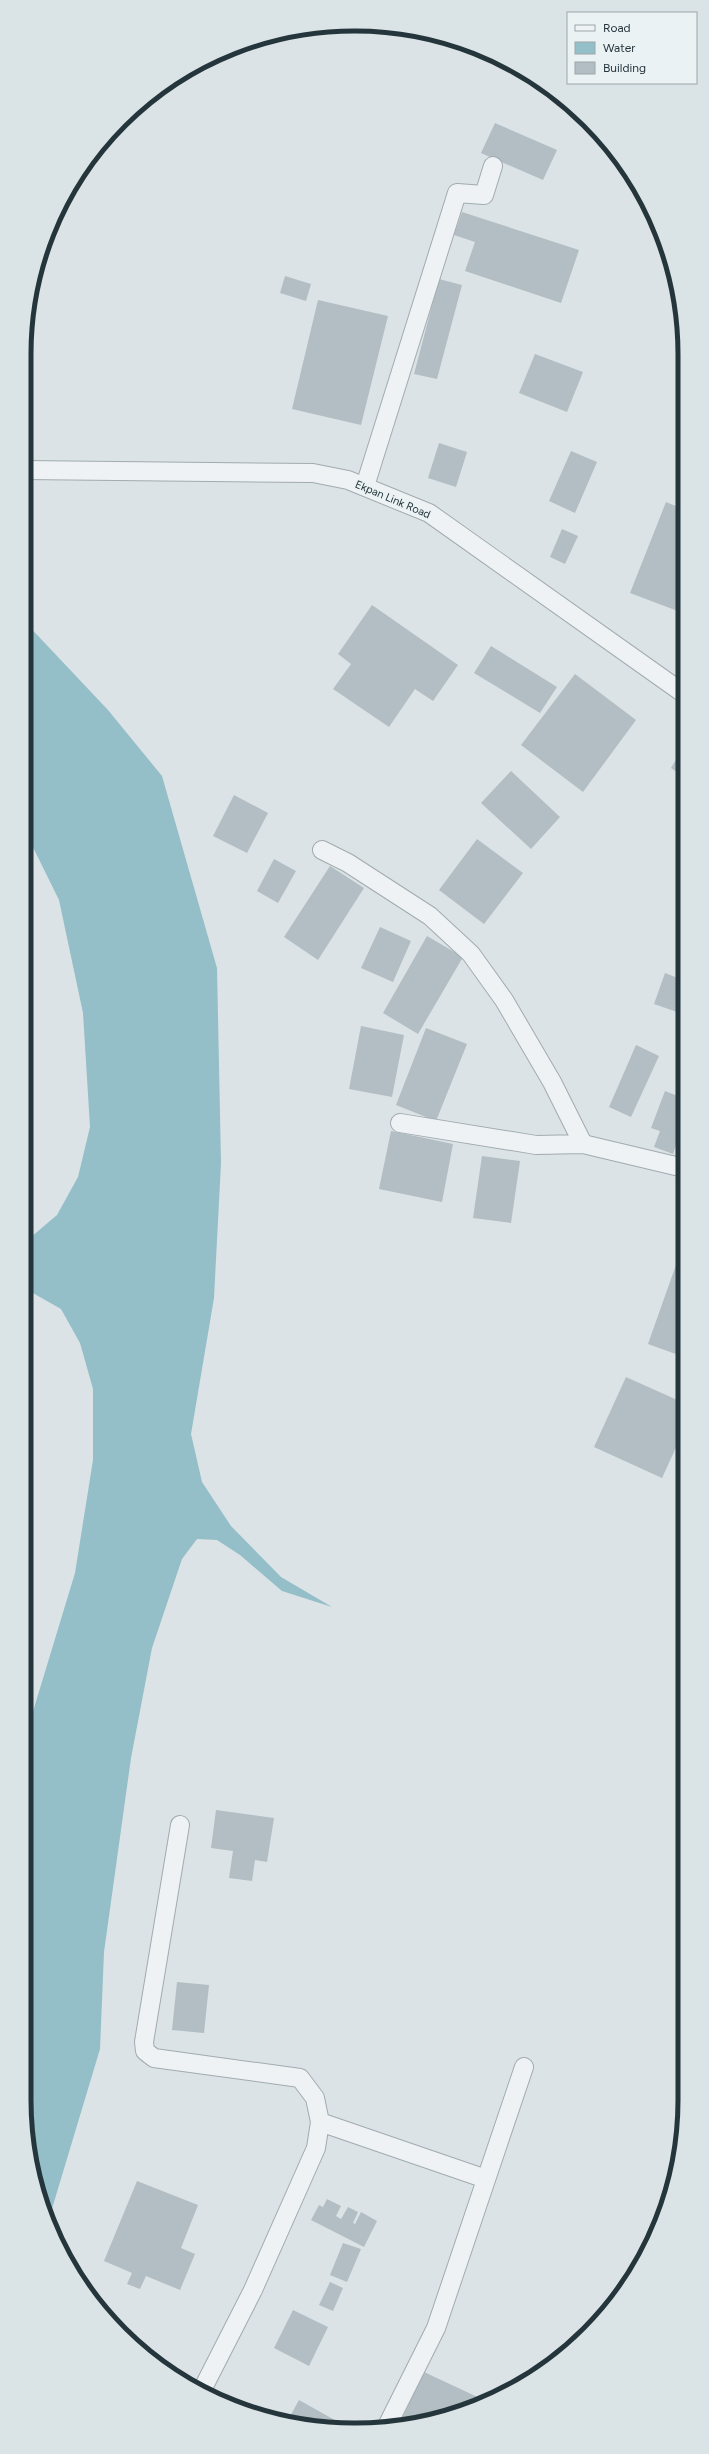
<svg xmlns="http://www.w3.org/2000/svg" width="709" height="2454" viewBox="0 0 709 2454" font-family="Figtree,sans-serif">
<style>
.water{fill:#94bec8}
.building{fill:#b2bec3}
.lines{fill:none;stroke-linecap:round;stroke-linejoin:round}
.minor-casing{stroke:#a1abb0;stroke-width:20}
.minor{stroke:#eef2f4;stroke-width:18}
.labels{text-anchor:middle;stroke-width:3;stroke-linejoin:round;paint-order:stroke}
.street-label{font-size:11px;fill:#25353c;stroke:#eaf2f4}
.rim{fill:none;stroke:#25353c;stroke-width:5}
</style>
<rect width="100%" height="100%" fill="#dbe3e6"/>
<path class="water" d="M24,621L108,710L162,776L217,968L221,1163L214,1298L191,1434L202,1482L231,1526L281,1577L332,1607L282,1591L240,1555L217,1540L197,1539L182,1559L152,1648L131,1758L104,1952L100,2049L48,2222L30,2164L24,2100V1913L29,1893L28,1828L24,1801V1741L75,1573L93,1460V1389L80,1343L61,1309L24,1288V1243L57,1215L78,1177L90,1127L83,1013L59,900L24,829Z"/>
<path class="building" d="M495,123L557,150L543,180L481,153Z
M462,212L579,250L561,303L465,271L475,242L454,235Z
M285,276L311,284L306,301L280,293Z
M439,279L462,285L437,379L414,374Z
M318,300L388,316L361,425L292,409Z
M535,354L583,372L567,412L519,393Z
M439,443L467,452L456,487L428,478Z
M571,451L597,462L575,513L549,501Z
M666,502L683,509V613L630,593Z
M562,529L578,536L565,564L550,557Z
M372,605L458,665L433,701L415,689L389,727L333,689L351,664L338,654Z
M491,646L557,687L540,713L474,673Z
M575,674L636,720L583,792L521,745Z
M683,748V776L671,768Z
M511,771L560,817L531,849L481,803Z
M234,795L268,813L247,853L213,836Z
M477,839L523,873L484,924L439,890Z
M274,859L296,871L278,903L257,891Z
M330,866L364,888L318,960L284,937Z
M380,927L411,941L393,982L361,968Z
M427,936L463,957L418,1034L383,1013Z
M665,973L683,980V1014L654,1004Z
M361,1026L404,1035L392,1097L349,1089Z
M426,1028L467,1044L436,1121L396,1105Z
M636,1045L659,1056L631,1117L609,1107Z
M665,1091L683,1098V1138L679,1136L673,1154L654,1147L660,1131L651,1128Z
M391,1131L453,1144L442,1202L379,1189Z
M482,1156L520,1161L511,1223L473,1218Z
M683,1245H684V1357L648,1344Z
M626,1377L684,1403V1430L662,1478L594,1447Z
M216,1810L274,1818L267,1862L255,1860L252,1881L229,1878L233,1851L211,1848Z
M177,1982L209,1985L204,2033L172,2030Z
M137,2181L198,2205L181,2248L195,2254L180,2290L146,2276L140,2289L127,2284L132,2273L104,2261Z
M327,2199L341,2206L336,2216L341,2219L348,2207L358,2212L353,2223L355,2224L361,2212L377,2221L364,2247L311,2220L319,2205L323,2207Z
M343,2243L361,2249L347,2282L330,2275Z
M330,2282L343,2288L333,2311L319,2305Z
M293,2310L328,2327L309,2366L274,2348Z
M424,2372L486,2401L440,2419L405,2422L401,2421Z
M299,2400L349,2428L333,2429L287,2422Z"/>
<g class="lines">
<g class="minor-casing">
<path id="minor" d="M24,470L313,473L348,480L429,513L683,693
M365,486L457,193L484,195L493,166
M322,850L348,863L430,916L471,954L504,1000L552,1082L583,1144
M400,1123L536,1145L583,1144L684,1168
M180,1825L144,2042L145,2051L154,2058L300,2078L315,2098L320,2122L316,2148L253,2290L201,2392
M320,2122L486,2179
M388,2424L436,2328L524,2067"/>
</g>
<use href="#minor" class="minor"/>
</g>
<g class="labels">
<g class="street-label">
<text transform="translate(393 499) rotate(23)" y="4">Ekpan Link Road</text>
</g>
</g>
<path d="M0 0H709V2454H0ZM354 31H355A323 323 0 0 1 678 354V2100A323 323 0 0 1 355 2423H354A323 323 0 0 1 31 2100V354A323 323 0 0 1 354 31Z" fill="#dae3e5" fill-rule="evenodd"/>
<path class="rim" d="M354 31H355A323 323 0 0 1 678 354V2100A323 323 0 0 1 355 2423H354A323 323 0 0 1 31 2100V354A323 323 0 0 1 354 31Z"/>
<rect x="567" y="12" width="130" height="72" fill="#eaf2f4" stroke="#9ba6aa"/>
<rect x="575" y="25" width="20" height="6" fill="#eef2f4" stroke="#9ba6aa"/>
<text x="603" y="32" font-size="12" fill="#25353c">Road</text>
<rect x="575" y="42" width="20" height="12" fill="#94bec8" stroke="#9ba6aa"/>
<text x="603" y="52" font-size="12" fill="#25353c">Water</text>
<rect x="575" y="62" width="20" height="12" fill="#b2bec3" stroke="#9ba6aa"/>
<text x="603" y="72" font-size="12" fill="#25353c">Building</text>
</svg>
